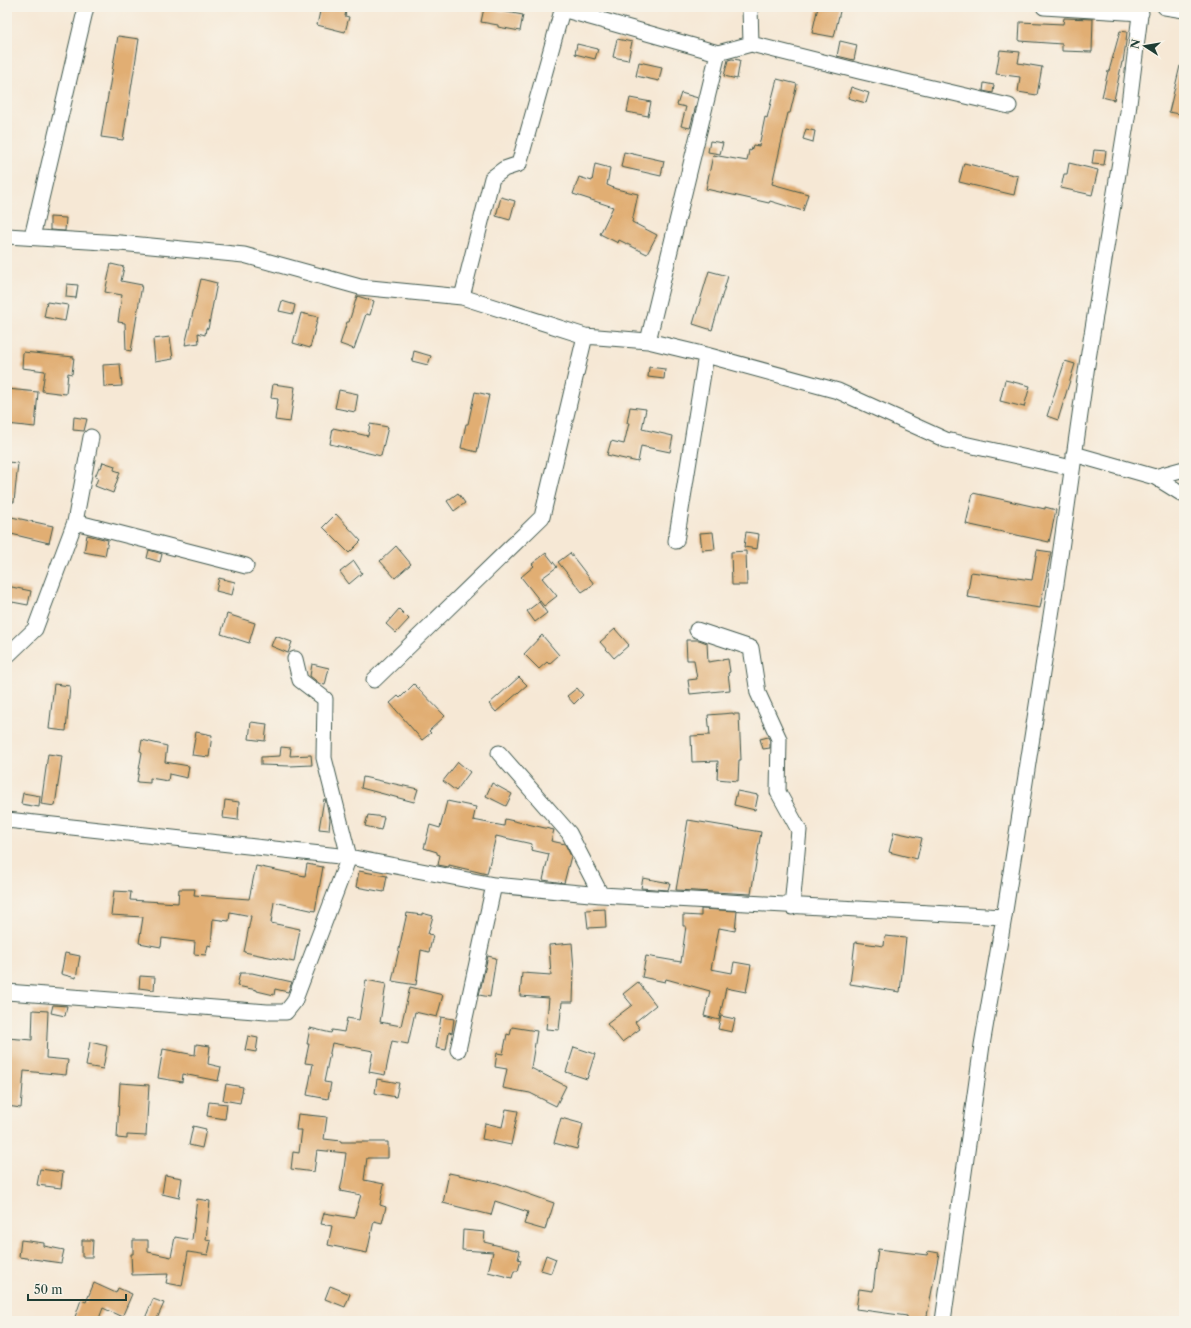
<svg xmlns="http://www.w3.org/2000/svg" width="1191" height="1328" viewBox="0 0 1191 1328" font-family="'Libre Caslon Text',serif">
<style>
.building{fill:#e1ae73}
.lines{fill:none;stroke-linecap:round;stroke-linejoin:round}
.minor-casing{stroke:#3f574c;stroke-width:17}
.minor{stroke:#fff;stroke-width:15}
</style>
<rect width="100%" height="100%" fill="#f7f3e8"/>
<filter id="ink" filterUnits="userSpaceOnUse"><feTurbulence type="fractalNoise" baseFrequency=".025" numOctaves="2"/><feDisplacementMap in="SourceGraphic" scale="8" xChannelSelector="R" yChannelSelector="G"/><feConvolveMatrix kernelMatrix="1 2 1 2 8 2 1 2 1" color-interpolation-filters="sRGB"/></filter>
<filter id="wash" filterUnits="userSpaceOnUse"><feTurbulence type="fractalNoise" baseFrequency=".012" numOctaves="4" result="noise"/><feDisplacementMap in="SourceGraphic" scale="16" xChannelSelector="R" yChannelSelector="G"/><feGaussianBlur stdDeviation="0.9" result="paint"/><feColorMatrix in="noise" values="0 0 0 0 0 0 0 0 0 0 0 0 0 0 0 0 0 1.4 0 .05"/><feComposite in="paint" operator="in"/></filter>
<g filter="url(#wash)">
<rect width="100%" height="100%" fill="#f6e8d5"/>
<g id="blocks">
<path class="building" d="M321,7H347L345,16L349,17L345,32L317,25Z
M818,7H841L834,37L812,33Z
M484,8L523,15L520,31L498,27V25L481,22Z
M1064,18L1093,19L1092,52L1062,51V44L1019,41L1020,22L1063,24Z
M1120,31L1127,32L1126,42L1123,62H1122L1114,100L1102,97L1108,71H1109Z
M118,36L139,39L123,140L101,137Z
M617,39L632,42L628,60L613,57Z
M840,41L857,45L854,60L837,56Z
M577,44L598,49L595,59L575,54Z
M1000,50L1020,52L1018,63L1042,67L1037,95L1018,92L1020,77L996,74Z
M732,59L740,60L737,79L724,76L728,60Z
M639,62L662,67L659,81L636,76Z
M1180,66H1184V94L1180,114L1169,112Z
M777,79L797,84L790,113H788L772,184L808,194L803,211L770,201L769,203L706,189L713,155L747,161L749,150L751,151L753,145L759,146L765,117L767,118Z
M984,83L994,85L993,93L983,91Z
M851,87L869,93L866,103L848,98Z
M681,93L698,98L690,128L681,126L686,107L677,105Z
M630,98L651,102L648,116L627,112Z
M806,129L815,131L813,142L803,139Z
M710,141L723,143L720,154L708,152Z
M1094,150L1106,151L1104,165L1092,164Z
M624,152L664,161L661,176L621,167Z
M964,163L1018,176L1014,195L959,182Z
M1069,163L1098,170L1092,195L1061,188L1064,174H1067Z
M595,164L610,168L607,185L616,189L638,194L632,222L657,235L647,254L619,240L618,243L600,234L613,207L573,194L579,177L592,181Z
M501,197L515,201L510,220L496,216Z
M50,217L66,218L65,231L50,230Z
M111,264L124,267L121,281L142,285L131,351L126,350L125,323L118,322L122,295L105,292Z
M709,271L728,276L712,330L693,324Z
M201,279L217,283L208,329L206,328L205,335L198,333L199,343L185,345Z
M67,284L78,285L76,298L66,297Z
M357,296L374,301L370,315L366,314L354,349L340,344L347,322H349Z
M282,301L295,305L293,314L279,311Z
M47,302L68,305L65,321L44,317Z
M301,313L318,317L310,348L293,343Z
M170,337L173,359L155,362L153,339Z
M414,351L431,356L428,365L412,361Z
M23,352L74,357L72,374L68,373L66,394L42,391L45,371L22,368Z
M1065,361L1075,364L1058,420L1047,416Z
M120,364L122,386L104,387L103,365Z
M649,367L665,369L664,379L648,377Z
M1005,380L1030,386L1024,407L1000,401Z
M273,384L295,387L290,422L275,420L278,399L271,398Z
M7,389L38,392L35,427L7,424Z
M339,390L358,394L355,412L335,408Z
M475,392L489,395L477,452L461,448L466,424H468Z
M630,407L646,409L642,429L673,436L670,452L641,446L638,462L607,455L611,441L624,444L629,423H627Z
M74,417L87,419L84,431L73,430Z
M370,424L388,427L381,456L330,444L333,428L368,436Z
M7,462L18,463L14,502H7Z
M103,462L115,466L114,470L120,472L113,493L95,486L98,478L95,477L99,467L101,468Z
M458,493L465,503L454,511L447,501Z
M973,493L1045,509V507L1056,510L1049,542L966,524Z
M336,514L361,541L349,553L323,527Z
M7,516L53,526L49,543L7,533Z
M713,532L715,549L702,550L700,533Z
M746,532L759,534L757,549L744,547Z
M87,535L108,540L105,556L84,552Z
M396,546L411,564L395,578L380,561Z
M149,550L162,554L160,562L147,558Z
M1037,550L1051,552L1040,608L967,597L971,572L1032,580Z
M746,551L747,585H732L731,552Z
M546,553L557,567L542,578L557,596L544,606L521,577L534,566L532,564Z
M570,553L594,584L582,592L558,562Z
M354,561L362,573L349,584L340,572Z
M219,578L235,582L232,595L216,591Z
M7,586L31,591L28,605L7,601Z
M539,602L547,613L535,622L527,611Z
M399,609L409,619L396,633L386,624Z
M227,614L255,623L249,643L221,634Z
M615,629L629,645L614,658L600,642Z
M542,635L559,655L549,664L547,662L539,669L524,654Z
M275,636L292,642L288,653L271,646Z
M686,640H699L707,643L708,662L728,659L730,672L728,673L730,690L690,694L688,680L697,679L694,660H687Z
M312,664L329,668L325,685L320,684L310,676Z
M519,677L527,685L496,712L489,704Z
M54,684L70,686L66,731L49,729Z
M414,684L445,716L429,731L431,733L422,740L390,703L398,696L400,698Z
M577,688L583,695L574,704L567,696Z
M733,713V714H739L741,760H739L738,781L717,779L718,761L692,762L691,736L710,735L708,715Z
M251,722L267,724L265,741L249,739Z
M196,732L212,735L209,757L192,755Z
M768,737L770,741V748L763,749L760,739Z
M142,740L167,746L165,762L189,766L187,778L169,774L168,781L150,778V783L137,782L142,752L140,751Z
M281,747L291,748L290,756L311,755L312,765L290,766L261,765V757L280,756Z
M48,754L62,756L55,806L41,804Z
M458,762L470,772L456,791L443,781Z
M363,777L418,789L414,802L361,788Z
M492,783L512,794L506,806L486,796Z
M737,791L758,795L755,810L734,805Z
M23,793L40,796L39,807L21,804Z
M324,799H325L330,819L329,830L319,829Z
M225,800L239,802L238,820L223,818Z
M447,801L476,807L473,820L504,826L505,819L554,830L551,841L565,844L571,856L564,883L543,880L549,854L531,850L532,844L496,836L487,874L449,865V867L438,865L440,855L437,854V852L424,848L430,825L440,828Z
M368,815L384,817L381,830L365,826Z
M688,820L761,832L751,894L676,890Z
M894,832L922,838L917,859L889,852Z
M307,864L323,867L315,911L274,902L271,923L300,929L294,962L244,952L251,916L230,912L229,921L213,919L211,946L208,945L206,955L194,954L195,942L162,938L161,947L139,943L143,917L111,915L114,891L131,892L130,900L178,903L179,889H195L194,895L249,899L256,866L305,876Z
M359,871L387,876L384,892L356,887Z
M643,878L670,883L668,890L641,888Z
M605,909L606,927L588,928L586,910Z
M701,909L737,911L735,931L719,928L711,969L732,973L734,962L751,965L746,992L726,988L719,1020L704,1016L710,991L666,979L665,982L642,977L646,956L681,962L686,926H683V915L701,916Z
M407,913L422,915V913L433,916L428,934L433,935L429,952L421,950L416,985L392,981Z
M885,936L906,938L900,992L850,984L855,942L884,946Z
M572,943L574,970L573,1002H562L559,1030L546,1029L549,998L520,996L522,973L551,975L549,945Z
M65,953L80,956L76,978L61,974Z
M488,956L496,958L490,997L479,995Z
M240,973H252L292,982L288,992L275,989L274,995L257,991V990L237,986Z
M140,976L155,977L154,990L139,988Z
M366,980L386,984L380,1022L401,1026L410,987L443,995L437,1017L415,1012L408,1044L392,1041L385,1075L369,1072L373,1051L332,1043L324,1082L331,1083L328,1099L307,1095L313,1064L305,1063L309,1044H307L310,1028L331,1033L332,1030L344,1032L347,1018L359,1020Z
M638,982L656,1005L635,1022L640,1029L622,1042L607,1024L632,1005L623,994Z
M53,1005L67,1006L65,1016L51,1013Z
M33,1010L48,1011L46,1058L68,1060L66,1075L24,1071L21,1108L7,1106V1038L32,1040Z
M721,1016L735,1019L732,1032L718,1029Z
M441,1017L454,1019L452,1033L449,1032L446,1050L436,1048Z
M512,1027L537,1031L531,1068L566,1086L556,1106L530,1093L503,1088L507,1069L495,1067L497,1053L503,1054L507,1034L510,1035Z
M248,1036L258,1038L256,1052L245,1050Z
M90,1042L107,1046L103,1069L86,1066Z
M196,1044L210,1046L208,1064L221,1067L218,1081L183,1074L182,1082L158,1078L163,1049L195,1055Z
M574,1047L595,1054L587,1079L566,1072Z
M377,1079L399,1083L396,1097L375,1093Z
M120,1083L149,1085L146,1136L127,1135V1139L117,1138Z
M226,1084L243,1087L240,1103L223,1100Z
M209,1102L227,1104L225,1119L207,1116Z
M506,1109L518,1111L511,1145L482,1139L485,1123L502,1127Z
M298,1114L327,1117L324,1139L341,1141V1142H388V1158H367L364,1180L384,1184L380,1205L386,1207L382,1223L374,1221L367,1253L328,1245L332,1226L321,1224L324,1213L354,1218L361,1195L340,1191L343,1176L346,1153L317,1150L314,1172L291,1169L293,1152L299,1153L302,1130H296Z
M561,1118L583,1124L577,1149L554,1143Z
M193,1126L206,1129L202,1148L189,1145Z
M40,1169L63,1172L61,1188L37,1185Z
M449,1173L497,1183L554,1203L549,1219H548L545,1230L524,1224L528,1212L495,1201L491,1215L443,1203Z
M165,1175L182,1178L179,1198L162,1194Z
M197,1199L210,1201L206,1240L211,1241L208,1255L188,1252L182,1286L166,1283L168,1274L132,1275L131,1254H133V1240H148V1252L171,1257L175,1237L192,1240Z
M463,1230L485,1232L484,1242L520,1251L518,1259L521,1260L518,1271H514L512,1278L488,1272L493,1252L462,1250Z
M21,1240L44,1243V1246L64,1250L61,1263L19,1257Z
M82,1240H93L92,1257H82Z
M878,1249L927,1255L928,1251L939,1253L926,1321H907V1316L856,1309L859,1289L873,1291Z
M546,1255L556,1259L551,1273L541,1270Z
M94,1283L116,1293L118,1288L132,1294L122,1317L103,1308L98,1321H87L75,1317L81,1300L86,1302Z
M330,1286L350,1294L345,1307L325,1299Z
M153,1299L164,1303L156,1321H144Z"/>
</g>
</g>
<g filter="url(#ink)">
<use href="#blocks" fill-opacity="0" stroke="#3f574c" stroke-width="1"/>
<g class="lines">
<g class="minor-casing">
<path id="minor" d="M1044,7L1141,13
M1165,7L1184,10
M562,9L718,53L751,44L750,7
M751,44L859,71L1009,106
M7,236L120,243L244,255L360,287L462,297L585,336L648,341L706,355L838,391L946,440L1072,468
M32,237L86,7
M462,297L492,178L504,169L519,164L563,7
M648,341L718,53
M1074,454L1155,477L1184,495
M1155,477L1184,469
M75,522L91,437
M676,541L706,355
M697,630L751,648L758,693L779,739L778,792L799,830L792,907
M7,656L35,629L75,522L246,566
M374,680L542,517L585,336
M499,753L569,833L601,895
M7,820L349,857L494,885L601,895L1004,917
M7,992L267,1012H286L294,1002L349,857L324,758L325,699L300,680L295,659
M458,1050L494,885
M943,1321L982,1045L1004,917L1057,577L1087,365L1128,112L1141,7"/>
</g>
<use href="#minor" class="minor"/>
</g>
</g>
<rect width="1191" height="1328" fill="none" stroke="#f7f3e8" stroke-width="24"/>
<g transform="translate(1145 46) rotate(282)" stroke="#f7f3e8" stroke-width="3" paint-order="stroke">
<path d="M0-3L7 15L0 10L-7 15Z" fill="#1f3d34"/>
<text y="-6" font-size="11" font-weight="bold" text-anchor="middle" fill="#1f3d34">N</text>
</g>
<path d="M28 1294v6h98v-6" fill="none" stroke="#1f3d34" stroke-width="2"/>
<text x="34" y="1294" font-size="12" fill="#1f3d34" stroke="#f7f3e8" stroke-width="3" paint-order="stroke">50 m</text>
</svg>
